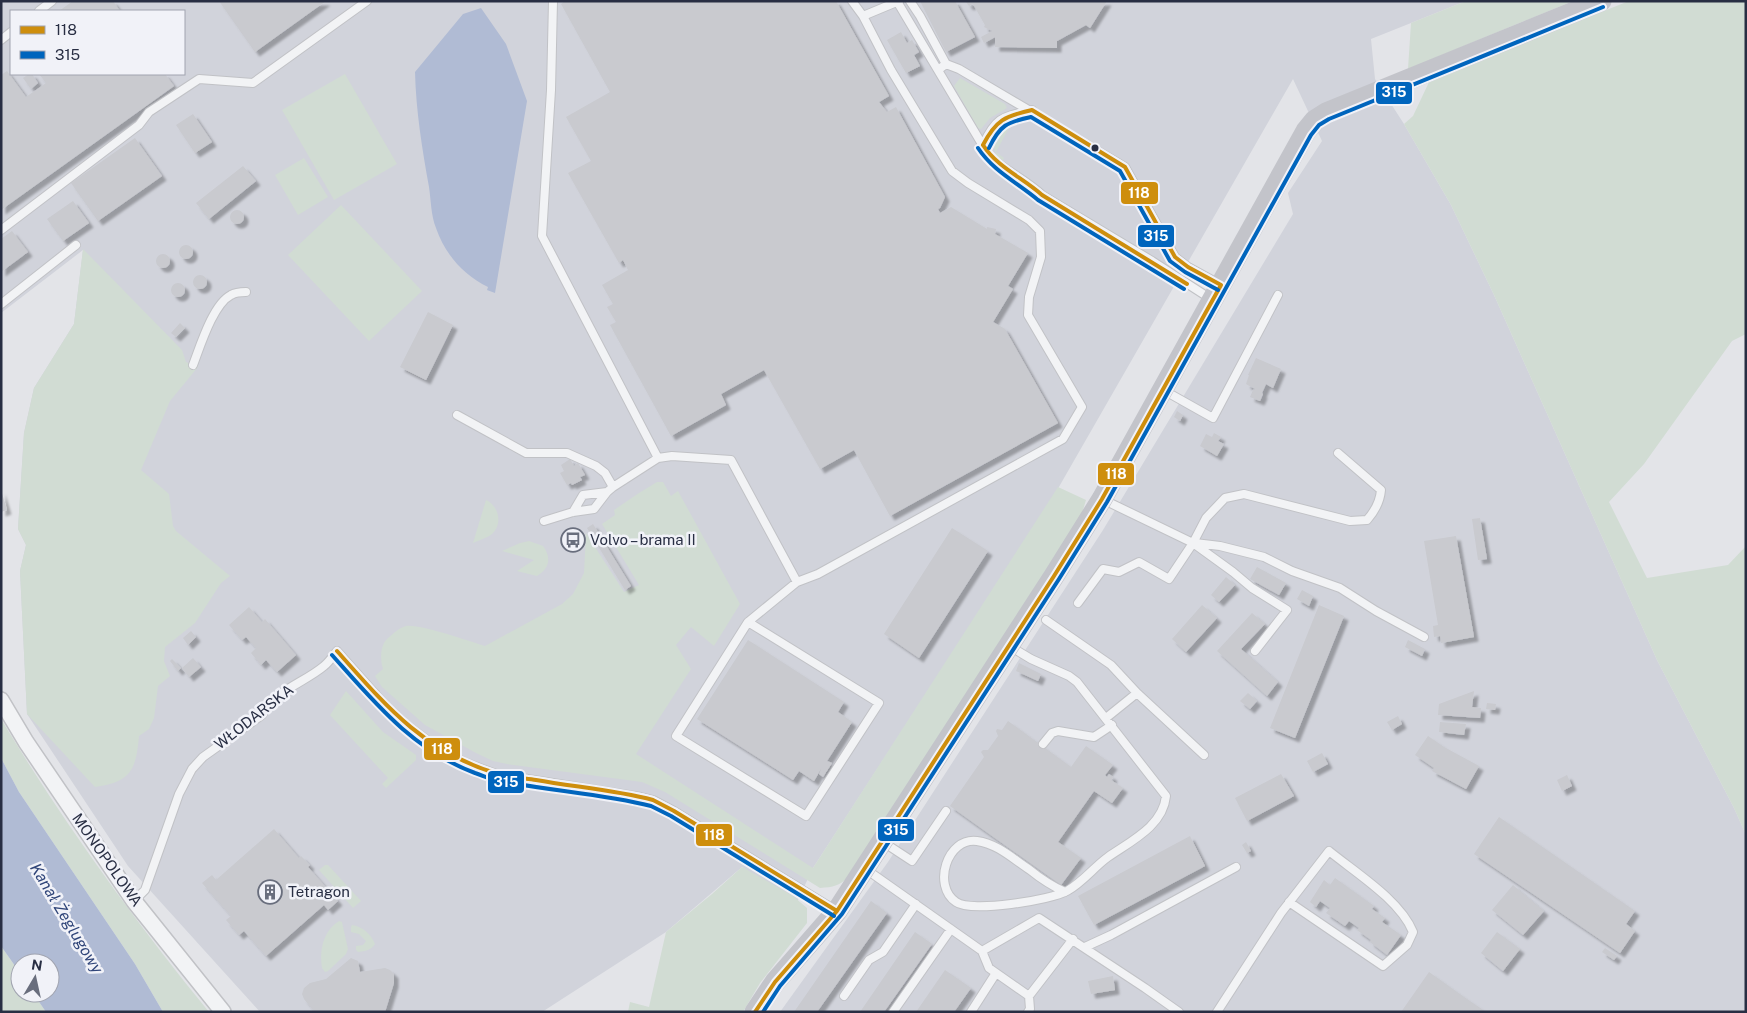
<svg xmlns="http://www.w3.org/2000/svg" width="1747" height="1013" viewBox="0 0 1747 1013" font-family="'Public Sans',sans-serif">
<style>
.built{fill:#d1d3db;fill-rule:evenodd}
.green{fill:#d1dcd3}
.water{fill:#b0bbd4}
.building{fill:#c9cacf;filter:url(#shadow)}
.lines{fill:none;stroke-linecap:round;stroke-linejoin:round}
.lane-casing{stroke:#c1c2c6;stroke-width:10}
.street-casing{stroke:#c1c2c6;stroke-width:18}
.lane{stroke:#f2f3f5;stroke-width:8}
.street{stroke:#f2f3f5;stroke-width:15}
.secondary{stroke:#c3c4ca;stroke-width:21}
.bus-1-casing{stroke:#f1f2f8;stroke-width:8}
.bus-2-casing{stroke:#f1f2f8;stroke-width:8}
.bus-1{stroke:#ce8e0d;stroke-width:4}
.bus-2{stroke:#0065bd;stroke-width:4}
.bus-dot{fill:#282e43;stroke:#f1f2f8;stroke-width:2}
.labels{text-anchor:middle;stroke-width:5;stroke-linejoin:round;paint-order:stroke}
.poi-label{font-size:15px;fill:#282e43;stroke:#f1f2f8;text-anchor:start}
.street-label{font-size:15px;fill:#282e43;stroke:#f1f2f8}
.water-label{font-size:16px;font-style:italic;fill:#304579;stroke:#f1f2f8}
.line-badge{stroke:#f1f2f8;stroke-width:2}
.badge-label{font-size:14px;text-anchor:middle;font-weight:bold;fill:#fff}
</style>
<defs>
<filter id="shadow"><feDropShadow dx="4.5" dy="4.5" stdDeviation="1" flood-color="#0004"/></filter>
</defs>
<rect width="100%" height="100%" fill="#e3e4e8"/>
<path class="built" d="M1,1H1466L1371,39L1375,79L1404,124L1451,205L1494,295L1657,660L1734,808L1746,835V1012H780L888,862L1103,530L1293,214L1288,193L1322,141L1293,79L1052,499L813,868L796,904L742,867L666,932L542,1012H260L128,866L27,714L20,571L26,545L18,529L24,433L34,388L74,324L83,250L1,313ZM11,11H184V74H11Z"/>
<path class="green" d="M1466,1H1573L1408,69L1411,23Z
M1629,1H1746V334L1732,341L1644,464L1609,502L1647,578L1728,565L1746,546V835L1734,808L1657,660L1494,295L1451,205L1404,124L1413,116L1430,80Z
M345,74L397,164L334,200L282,110Z
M960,78L1005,104L1007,108L990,118L981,129L978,128L954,86Z
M1011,124L996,152L1004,158L1002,162C988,149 993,128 1011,124Z
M304,158L328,197L298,215L275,175Z
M341,205L422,291L369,341L288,255Z
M83,249L182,350L186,362L198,367L170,401L141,470L169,494L173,526L176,531L230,576L221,583L195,623L165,647L164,661L170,676L158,686L154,718L149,729L139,736C136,770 131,782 95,787L27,714L20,571L26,545L18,529L24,433L34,388L74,324Z
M657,482H663L671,496L678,491L740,604L714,646L691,627L676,645L691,669L636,754L813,868L1058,487L1086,500L1080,520L849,877C838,886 834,887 820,888L665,792L642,782L507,764L493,761L476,753L425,725L382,687L375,676L383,669C380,660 380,646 387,639C393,634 398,628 406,626C421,624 468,641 485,646L562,604L573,594L584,573L586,533L624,592L639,585L602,524L615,515L614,510L639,493Z
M486,500C499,506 503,524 492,534C487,538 479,540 473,543Z
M529,541L543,546C552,558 549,569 537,576L517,571L534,560L502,551L520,543Z
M346,691L383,732L416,755V760L386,788L382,784L388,778L330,715Z
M1,719C63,822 133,919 209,1012H163L135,964L19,792L1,758Z
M325,865H328L361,901L353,908L319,870Z
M742,867L793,896L807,908V923L760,983L743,1012H628L630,1002L649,1007L666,932L712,894Z
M339,921L342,922L348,949L346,954L328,971L325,972L322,968C319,951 323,931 339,921Z
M352,925C362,926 372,935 375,944C371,951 364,951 358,952L356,950V946L363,945L366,941L359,934L351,932V927Z
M1,946L20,973V993H33L46,1012H1Z"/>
<path class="water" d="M481,8L506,44L527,101L495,293L487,290L488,287C463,275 445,254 436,228C431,216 431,200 429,187C422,148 416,111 415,72L463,14Z
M1,758L19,792L135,964L163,1012H46L33,993H50V963H20V973L1,946Z"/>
<path class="building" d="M73,1H113L120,11H59Z
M219,1H326L255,52Z
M565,1H836L889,96L879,102L887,112L896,107L945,197L940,208L938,209L940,213L951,207L987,229V227L996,229L995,234L1028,253L1008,286L1013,289L993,322L1005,329L1058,423L890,516L854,450L820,469L764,370L721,394L726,405L671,436L610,325L616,322L607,307L613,304L602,285L628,270L623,260L619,263L568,173L591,161L566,117L610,92L561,4Z
M920,1H955L975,37L946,52Z
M967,1H1107L1090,28L1086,25L1057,41V48L995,47V37L984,43L981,37L992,31L984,27L985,25L973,4L969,6L966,2Z
M901,32L907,43L912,40L919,52L914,55L920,66L906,73L887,40Z
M7,71L26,97L46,83L39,74H165L174,86L1,210V75Z
M29,74H32L38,83L31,89L23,78Z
M193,114L212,142L195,153L176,125Z
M135,138L162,176L98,221L71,183Z
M243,166L256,181L209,219L196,203Z
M73,201L89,223L63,241L47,219Z
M230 217a7 7 0 1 1 14 0a7 7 0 1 1-14 0Z
M12,231L28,252L1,272V239Z
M179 252a7 7 0 1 1 14 0a7 7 0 1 1-14 0Z
M156 261a7 7 0 1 1 14 0a7 7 0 1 1-14 0Z
M193 282a7 7 0 1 1 14 0a7 7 0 1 1-14 0Z
M171 290a7 7 0 1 1 14 0a7 7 0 1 1-14 0Z
M428,312L453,325L426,380L400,367Z
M180,323L185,328L176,337L171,333Z
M1256,358L1281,369L1273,388L1266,384L1262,393L1263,394L1260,401L1250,397L1253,390L1255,389L1246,384L1249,375H1248Z
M1177,411L1183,415L1180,421L1174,417Z
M1214,433L1221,437L1218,441L1224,444L1217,456L1200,446L1206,434L1212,437Z
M570,459L574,466L578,463L585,475L580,477L582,480L572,485L571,483L567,485L560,473L564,471L561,465Z
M1,490L7,510L1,512Z
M1480,518L1487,559L1478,560L1472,519Z
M593,524L631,586L625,590L587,528Z
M952,528L988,551L919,658L884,634Z
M1456,536L1474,637L1441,643L1440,636L1434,637L1433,626L1438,625L1424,541Z
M1257,567L1286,583L1279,595L1250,579Z
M1226,577L1235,585L1219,602L1211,595Z
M1302,590L1313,596L1309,606L1297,599Z
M1202,605L1217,618L1186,652L1172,639Z
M1319,605L1344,616L1295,738L1270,728Z
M249,607L262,622L265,619L296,655L277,672L266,660L261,665L251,653L256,648L246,637L242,640L229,625Z
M1252,613L1265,624L1241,649L1278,682L1267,696L1217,651Z
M191,631L196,637L188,645L183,638Z
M748,640L844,702L838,712L852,722L827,761L832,763L823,777L819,774L821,769L814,781L799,771L793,780L697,719Z
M1408,640L1425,649L1422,656L1405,647Z
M193,658L201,667L189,677L182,668Z
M172,659L181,668L178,671L170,661Z
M1019,663L1041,674L1038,681L1016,671Z
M1474,691L1472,707L1481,708L1480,718L1438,715L1439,704Z
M1248,693L1257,701L1250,709L1240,701Z
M1487,703L1496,704L1495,710L1486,709Z
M1398,716L1402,724L1392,730L1387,722Z
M1008,721L1071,767L1086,746L1113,765L1105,775L1107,777L1109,774L1113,777L1111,780L1123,788L1112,803L1094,791L1058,842L1081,858L1061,885L950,806L984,757L981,752L983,750H988L998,736L996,731L997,729L1002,730Z
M1440,722L1466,724L1464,735L1439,732Z
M1428,736L1444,747L1479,766L1466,789L1432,771L1434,768L1415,755Z
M1322,753L1328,764L1313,772L1307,761Z
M1281,774L1294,796L1247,821L1235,798Z
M1567,775L1572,786L1562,791L1557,780Z
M1499,817L1635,911L1626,924L1635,931L1620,953L1474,854Z
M274,829L299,858L301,856L310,865L308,867L338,901L328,910L324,905L266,956L244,931L239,935L226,920L231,916L202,883L212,875L216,880Z
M1190,836L1205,866L1094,925L1078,896Z
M1246,842L1251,851L1247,853L1242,845Z
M1335,878L1374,906L1372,909L1385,918L1382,922L1401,935L1387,955L1370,942L1371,940L1357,930L1359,928L1349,921L1345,926L1326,913L1330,908L1320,901L1316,907L1310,902L1324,880L1330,885Z
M1513,885L1544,911L1523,935L1492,910Z
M871,901L887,913L817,1012H794Z
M915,932L932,944L884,1012H860Z
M1497,932L1520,949L1503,971L1481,953Z
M1605,948L1617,956L1614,960L1602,952Z
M351,958L358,961L360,972L385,968L390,970L394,974V983L385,1012H315L304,999L302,994L304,988L310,983L326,979Z
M945,970L971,988L954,1012H916Z
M1429,972L1464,997L1486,1012H1401Z
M1113,976L1115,990L1091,994L1088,981Z"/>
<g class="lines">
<g class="lane-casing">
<path id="lane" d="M553,1L551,90L542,236L658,458
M852,1L863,16
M910,1L920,16L946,64
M898,3L989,156C1006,171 1026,180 1042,195L1152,261L1211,299
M39,11L52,1
M1,40L11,32
M938,70L946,64L959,69L1125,167L1175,257L1188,267L1219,284
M983,145C996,117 1002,117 1032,110
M1,230L139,125L149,112L199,79L253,83L367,1
M1,304L76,245
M193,365C200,347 213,304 231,295C236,292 241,292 246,292
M1165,391L1213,418L1278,295
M457,415L526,453H567L596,466L605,473L613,487
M1104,500L1193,543L1233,572L1252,588L1287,610L1255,651
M573,512L583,495L607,492
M544,521L573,512L594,509L607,492L613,487L658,458L672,456L731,460L797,582L818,574L1063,439L1082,407L1028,315L1029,297L1041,257L1040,231L1029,220L968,183L952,171L891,70L863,16L899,1
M1195,543L1220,546L1264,557L1292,571L1340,588L1376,611L1424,637
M1078,603L1103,569L1119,572L1139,562L1169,579L1193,543L1206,518L1225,498L1244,494L1350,521L1367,520C1375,511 1380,502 1381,490L1338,453
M1046,620L1111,665L1137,693
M748,622L879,703L806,816L676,736L748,622L797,582
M1011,647L1031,659L1069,676L1077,682L1166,796C1163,826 1131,841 1108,857C1094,867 1083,882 1067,891C1051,900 971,913 956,902C932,886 947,837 977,841C998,844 1013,859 1030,870C1041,879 1052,886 1065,892
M1106,718L1137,693L1204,755
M1043,744L1052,733L1058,731L1094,737L1112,725
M883,842L912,861L946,811
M867,870L982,951L1039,918L1145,988L1179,1012
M134,901L145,890L179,794L192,769L203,757L262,715C275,690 304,683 324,666C329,662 333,656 337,651L386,706L405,724L438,748L464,762L496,774L641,797L653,800L674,811L835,910
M1085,947L1111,935L1236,867
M982,951L989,968L1029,996L1073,939
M844,996L869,960L883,952L916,904
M893,1012L951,929
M971,1012L996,973
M1028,1012L1030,1009L1029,996
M1217,1012L1281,913L1329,851C1356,873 1400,900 1413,932L1407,945L1383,966L1289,902"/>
</g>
<g class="street-casing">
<path id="street" d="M1,700L26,742L134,901L223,1012"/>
</g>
<use href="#lane" class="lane"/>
<use href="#street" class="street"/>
<path class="secondary" d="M755,1012L775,982L837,911L1054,576L1102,499L1306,131L1315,120L1326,113L1601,1"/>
<g class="bus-1-casing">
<path id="bus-1" d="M983,145C996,120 1005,116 1032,110L1125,167L1175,257L1188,267L1221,285
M983,145C997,167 1023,178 1042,195L1187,284
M337,651C385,705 423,751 495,773C508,777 523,778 536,780C575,787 615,790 653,800L674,811L837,911
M755,1012L775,982L837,911L1054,576L1102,499L1221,285"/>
</g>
<g class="bus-2-casing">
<path id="bus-2" d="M978,148C993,171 1018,183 1038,200L1184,289
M989,148C1000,125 1007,122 1031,117L1120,171L1170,261L1185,272L1218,290
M332,655C375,703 413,750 475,773C482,775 489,779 496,780C547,791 600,793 651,806L671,816L834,916
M763,1012L780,986L842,914L1059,579L1107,502L1311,135L1319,125L1329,119L1603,7"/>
</g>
<use href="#bus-1" class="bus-1"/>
<use href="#bus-2" class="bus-2"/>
</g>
<defs>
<g id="bus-ring" transform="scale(1.25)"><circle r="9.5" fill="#f1f2f8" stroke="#696e7d" stroke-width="1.5"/><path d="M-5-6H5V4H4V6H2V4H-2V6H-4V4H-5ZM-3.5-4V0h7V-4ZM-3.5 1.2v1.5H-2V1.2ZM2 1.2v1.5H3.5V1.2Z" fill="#696e7d"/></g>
<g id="building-ring" transform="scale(1.25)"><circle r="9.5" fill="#f1f2f8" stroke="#696e7d" stroke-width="1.5"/><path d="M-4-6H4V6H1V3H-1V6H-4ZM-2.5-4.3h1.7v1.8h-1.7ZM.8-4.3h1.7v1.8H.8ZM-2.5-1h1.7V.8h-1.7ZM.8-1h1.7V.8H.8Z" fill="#696e7d"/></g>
</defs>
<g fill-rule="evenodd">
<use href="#bus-ring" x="573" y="540"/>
<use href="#building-ring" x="270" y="892"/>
</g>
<circle class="bus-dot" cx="1095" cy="148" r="4.5"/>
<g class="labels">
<g class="poi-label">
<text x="590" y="545">Volvo – brama II</text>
<text x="288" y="897">Tetragon</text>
</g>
<g class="street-label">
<text transform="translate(254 717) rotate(-38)" y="5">WŁODARSKA</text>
<text transform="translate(107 860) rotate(55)" y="5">MONOPOLOWA</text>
</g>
<g class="water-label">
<text transform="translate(67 918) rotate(59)" y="6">Kanał Żeglugowy</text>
</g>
</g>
<g class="line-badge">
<rect x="1375" y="81" width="38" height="24" rx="5" fill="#0065bd"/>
<rect x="1120" y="181" width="39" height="24" rx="5" fill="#ce8e0d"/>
<rect x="1137" y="224" width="38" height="24" rx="5" fill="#0065bd"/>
<rect x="1097" y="462" width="38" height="24" rx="5" fill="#ce8e0d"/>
<rect x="423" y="737" width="38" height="24" rx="5" fill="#ce8e0d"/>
<rect x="487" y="770" width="38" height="24" rx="5" fill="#0065bd"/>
<rect x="877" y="818" width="38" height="24" rx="5" fill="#0065bd"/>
<rect x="695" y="823" width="38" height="24" rx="5" fill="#ce8e0d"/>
</g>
<g class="badge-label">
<text x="1394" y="97">315</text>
<text x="1139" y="198">118</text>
<text x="1156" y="241">315</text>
<text x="1116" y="479">118</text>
<text x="442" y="754">118</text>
<text x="506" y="787">315</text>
<text x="896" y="835">315</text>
<text x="714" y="840">118</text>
</g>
<rect width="1747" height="1013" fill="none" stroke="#282e43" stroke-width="5"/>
<rect x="10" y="10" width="175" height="65" fill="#f1f2f8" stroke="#a1a4b0"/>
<rect x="20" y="26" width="25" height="8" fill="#ce8e0d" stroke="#a1a4b0"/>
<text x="55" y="35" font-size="15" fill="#282e43">118</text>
<rect x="20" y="51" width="25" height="8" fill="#0065bd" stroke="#a1a4b0"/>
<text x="55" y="60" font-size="15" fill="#282e43">315</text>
<g transform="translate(35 978) rotate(9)"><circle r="24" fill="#f1f2f8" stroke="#a1a4b0"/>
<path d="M0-4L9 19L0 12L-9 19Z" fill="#696e7d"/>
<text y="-8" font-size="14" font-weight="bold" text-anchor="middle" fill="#282e43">N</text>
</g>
</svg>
